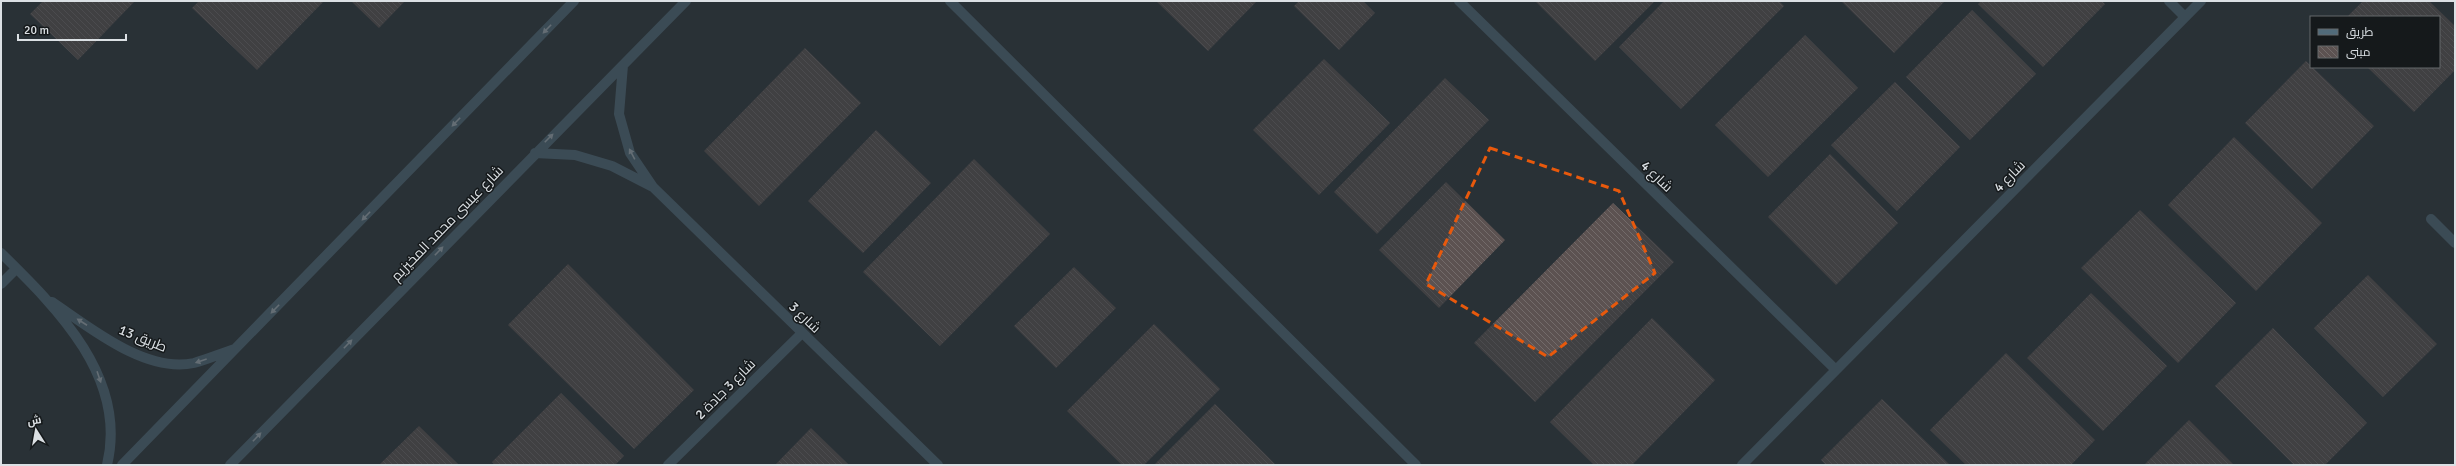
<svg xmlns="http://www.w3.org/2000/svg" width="2456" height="466" viewBox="0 0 2456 466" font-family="Signika,Cairo,sans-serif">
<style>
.building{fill:url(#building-back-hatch)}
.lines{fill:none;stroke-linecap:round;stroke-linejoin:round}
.minor{stroke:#516b7a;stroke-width:10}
.oneway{fill:#abb7bf}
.marked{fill:none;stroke:#e8590c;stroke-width:3;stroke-dasharray:8 5;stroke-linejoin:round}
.labels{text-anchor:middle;stroke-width:3;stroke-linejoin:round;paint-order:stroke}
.street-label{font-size:14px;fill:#dbe0e4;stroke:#15191b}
</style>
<defs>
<pattern id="building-back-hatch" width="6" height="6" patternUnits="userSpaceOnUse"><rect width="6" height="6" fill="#5c5251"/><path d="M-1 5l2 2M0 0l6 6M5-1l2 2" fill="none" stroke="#736b6a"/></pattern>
</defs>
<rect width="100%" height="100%" fill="#293136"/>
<path class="building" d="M43,1H135L78,60L30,14Z
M199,1H322L323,2L257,70L192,8Z
M351,1H405L379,28Z
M1156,1H1257L1208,51Z
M1299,1H1363L1375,13L1339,50L1294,6Z
M1535,1H1655L1595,61Z
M1664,1H1779L1784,6L1681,109L1619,47Z
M1841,1H1945L1894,53Z
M1981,1H2102L2105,4L2043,67L1978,4Z
M2363,1H2429L2455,26V70L2414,112L2367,67H2439V17H2347Z
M1972,10L2036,74L1970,140L1906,77Z
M1805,35L1858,88L1768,177L1715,125Z
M805,48L861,103L759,206L704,151Z
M1324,59L1390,123L1319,195L1253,130Z
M2306,61L2374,126L2312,189L2245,123Z
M1445,78L1489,120L1377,234L1334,192Z
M1895,82L1960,147L1897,211L1831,145Z
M876,130L931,183L863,253L808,201Z
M2234,137L2322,223L2256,291L2168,205Z
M1830,154L1898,223L1836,285L1768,217Z
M974,159L1050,234L940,346L863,272Z
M1446,182L1505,240L1439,308L1379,250Z
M1613,203L1674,262L1535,402L1474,343Z
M2140,210L2236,303L2178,363L2081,268Z
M568,264L694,390L634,449L508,325Z
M1074,267L1116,308L1056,368L1014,326Z
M2368,275L2437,344L2383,397L2314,328Z
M2091,293L2167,366L2103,431L2027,358Z
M1652,318L1715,380L1632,465H1594L1550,422Z
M1154,324L1220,389L1144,465H1122L1067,411Z
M2273,328L2367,423L2325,465H2294L2215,386Z
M2006,353L2095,440L2071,465H1966L1930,430Z
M561,393L624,456L615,465H495L492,462Z
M1882,399L1950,465H1826L1821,460Z
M1215,404L1276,465H1154Z
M2189,420L2234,465H2144Z
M419,426L459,465H379Z
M811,428L849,465H775Z"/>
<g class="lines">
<path class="minor" d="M950,1L1416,465
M1459,1L1836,370
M2169,1L2185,17
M623,65L619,114L630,153L653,187L938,465
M535,153L575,155L612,166L651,186
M2431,219L2455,243
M1,253C58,309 128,378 107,465
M1,284L16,269
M52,302C89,327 146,374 194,363C208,359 222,353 235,349
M122,465L574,1
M230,465L686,1
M668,465L801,334
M1742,465L2201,1"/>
</g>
<defs><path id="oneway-solid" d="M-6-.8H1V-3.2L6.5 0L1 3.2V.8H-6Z"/></defs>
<g class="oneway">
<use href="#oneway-solid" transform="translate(547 29) rotate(134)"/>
<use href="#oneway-solid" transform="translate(456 122) rotate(134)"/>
<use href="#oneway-solid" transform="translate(549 138) rotate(-45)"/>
<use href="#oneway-solid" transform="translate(632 154) rotate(-118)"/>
<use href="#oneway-solid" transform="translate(366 216) rotate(134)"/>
<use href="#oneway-solid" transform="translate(439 251) rotate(-46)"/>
<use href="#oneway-solid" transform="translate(275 309) rotate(134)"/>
<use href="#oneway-solid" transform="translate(82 322) rotate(-147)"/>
<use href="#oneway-solid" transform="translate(348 344) rotate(-46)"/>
<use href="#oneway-solid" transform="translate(201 361) rotate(161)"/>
<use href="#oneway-solid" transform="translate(99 377) rotate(71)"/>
<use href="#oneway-solid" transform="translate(257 437) rotate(-46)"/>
</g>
<path d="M0 0H2456V466H0ZM1490,148L1619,191L1655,273L1548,357L1426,284Z" fill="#293136" fill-opacity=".55" fill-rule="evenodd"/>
<path class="marked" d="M1490,148L1619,191L1655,273L1548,357L1426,284Z"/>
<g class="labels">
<g class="street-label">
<text transform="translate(1657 176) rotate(44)" y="5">شارع 4</text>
<text transform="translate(2009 176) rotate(-45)" y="5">شارع 4</text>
<text transform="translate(447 223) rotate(-46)" y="5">شارع عيسى محمد المخيزيم</text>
<text transform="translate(805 317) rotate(44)" y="5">شارع 3</text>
<text transform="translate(143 338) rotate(22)" y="5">طريق 13</text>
<text transform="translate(725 389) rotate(-45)" y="5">شارع 3 جادة 2</text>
</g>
</g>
<rect width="2456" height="466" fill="none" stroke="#dbe0e4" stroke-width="4"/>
<rect x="2310" y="16" width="130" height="52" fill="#15191b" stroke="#64696b"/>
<rect x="2318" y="29" width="20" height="6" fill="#516b7a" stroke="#64696b"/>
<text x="2346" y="36" font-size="12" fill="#dbe0e4">طريق</text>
<rect x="2318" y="46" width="20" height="12" fill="url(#building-back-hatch)" stroke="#64696b"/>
<text x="2346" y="56" font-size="12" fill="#dbe0e4">مبنى</text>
<g transform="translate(36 430) rotate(349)" stroke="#15191b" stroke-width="3" paint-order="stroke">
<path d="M0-3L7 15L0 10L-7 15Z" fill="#dbe0e4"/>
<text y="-6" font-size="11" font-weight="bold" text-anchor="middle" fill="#dbe0e4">ش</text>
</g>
<path d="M18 34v6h108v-6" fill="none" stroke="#dbe0e4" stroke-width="2"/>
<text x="24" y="34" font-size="12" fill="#dbe0e4" stroke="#15191b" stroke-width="3" paint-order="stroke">20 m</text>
</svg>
